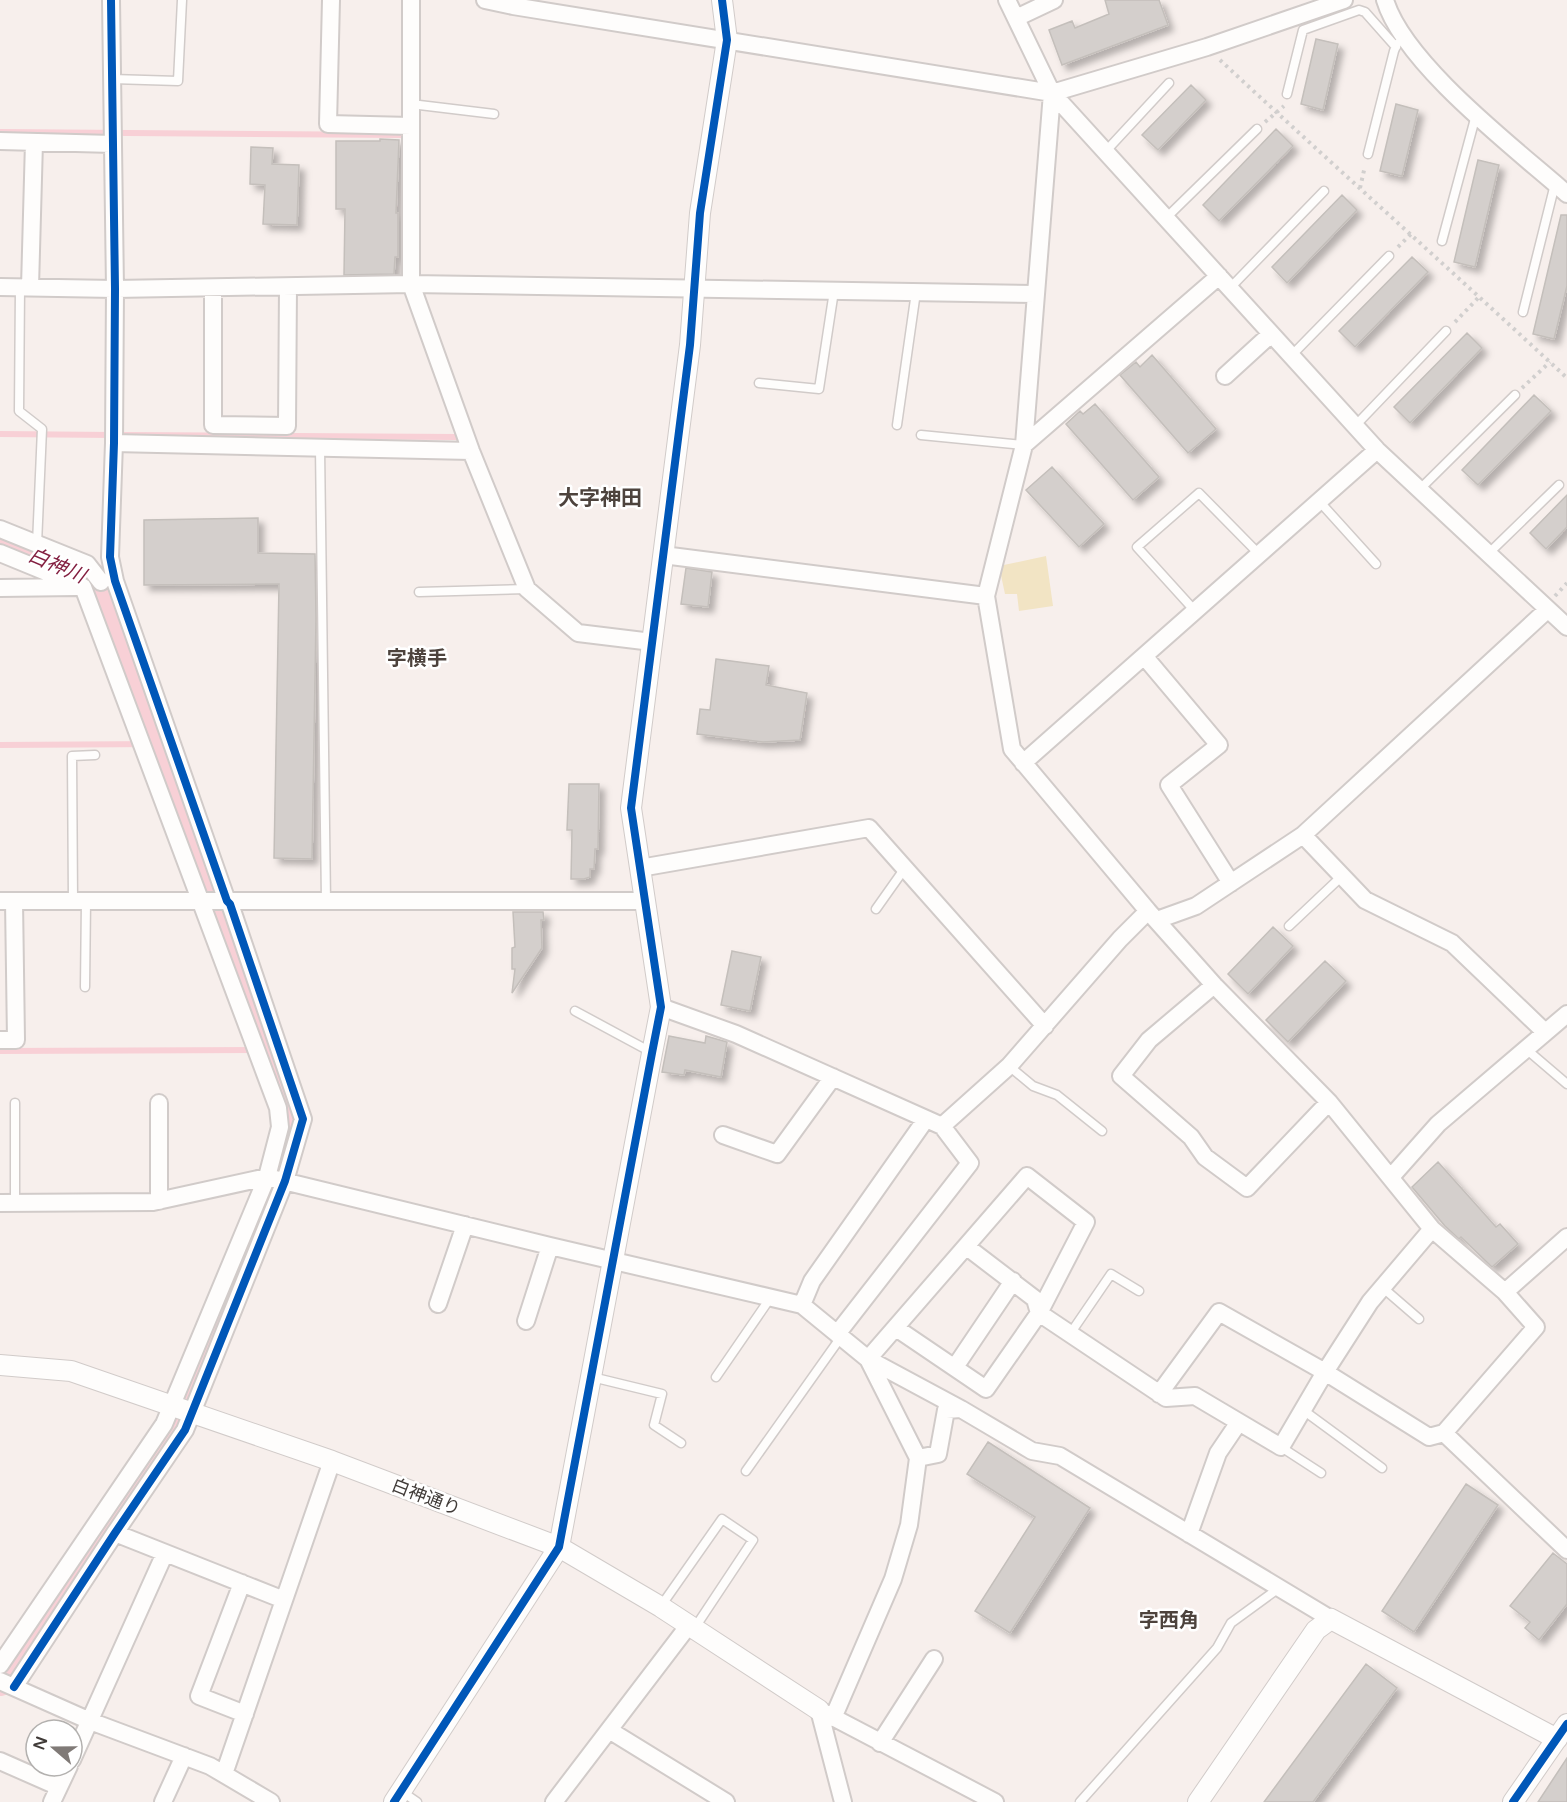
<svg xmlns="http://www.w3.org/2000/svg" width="1567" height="1802" viewBox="0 0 1567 1802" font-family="'Varela Round','Noto Sans JP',sans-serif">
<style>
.green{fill:#f2e4c4}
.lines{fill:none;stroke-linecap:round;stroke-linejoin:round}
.stream{stroke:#f8d0d6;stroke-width:6}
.river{stroke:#f8d0d6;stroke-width:34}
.building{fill:#d4cfcc;stroke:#c4bfbb;stroke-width:1.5;filter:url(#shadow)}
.service-casing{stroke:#d1cbc9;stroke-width:11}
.minor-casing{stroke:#d1cbc9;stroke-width:20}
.tertiary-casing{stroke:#d1cbc9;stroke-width:22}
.path{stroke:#d1cfce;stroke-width:4;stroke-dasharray:3 4.5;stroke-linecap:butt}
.service{stroke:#fefdfc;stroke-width:8}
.minor{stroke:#fefdfc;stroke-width:16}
.tertiary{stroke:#fefdfc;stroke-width:20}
.cycleway-casing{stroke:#fff;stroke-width:11}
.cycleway{stroke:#0057b8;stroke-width:8}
.labels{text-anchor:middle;stroke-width:5;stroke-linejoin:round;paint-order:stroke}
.street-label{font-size:18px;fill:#403b38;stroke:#fff}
.water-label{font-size:20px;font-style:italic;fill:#831f40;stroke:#fff}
.neighbourhood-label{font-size:20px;font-weight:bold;fill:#4d433d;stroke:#fff}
.quarter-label{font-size:21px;font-weight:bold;fill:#4d433d;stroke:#fff}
</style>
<defs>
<filter id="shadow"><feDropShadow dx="5.5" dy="5.5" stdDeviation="3" flood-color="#0004"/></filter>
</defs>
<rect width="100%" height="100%" fill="#f7efec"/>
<path class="green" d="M1046,556L1053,606L1019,611L1017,594H1005L999,566Z"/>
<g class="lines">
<path class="stream" d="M0,132L406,135
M0,434L113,435
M124,435L457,437
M0,745L159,744
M0,1051L267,1050"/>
<path class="river" d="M0,541L93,580L109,605L205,871L237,972L290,1113L287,1144L262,1212L169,1438L0,1679"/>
</g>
<path class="building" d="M1105,0H1159L1168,25L1062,65L1049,30L1072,21L1075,28L1109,14Z
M1316,39L1338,44L1323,110L1301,104Z
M1191,85L1206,100L1158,150L1142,135Z
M1396,104L1418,110L1402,176L1380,171Z
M1276,129L1293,146L1219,221L1203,205Z
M380,139L399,140L396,213H398V257H395L394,274L344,275L345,209H336V141H380Z
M251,147L273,148L272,164L299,165L297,225L263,224L265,185L250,184Z
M1478,160L1499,165L1475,267L1454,262Z
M1342,195L1357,210L1287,283L1272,267Z
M1561,215H1567V286L1554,339L1533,334Z
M1412,257L1428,272L1355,347L1339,331Z
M1467,333L1482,348L1410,423L1394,407Z
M1152,355L1216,429L1188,453L1120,375L1136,362L1140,367Z
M1534,395L1551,411L1478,485L1462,470Z
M1095,404L1159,477L1133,500L1066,424L1080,411L1083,414Z
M1052,467L1104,524L1079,547L1026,490Z
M1567,495V527L1546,549L1530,533Z
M258,518V553L315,554L316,618L312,859L274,858L279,584L144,585V520Z
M686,568L712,572L708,607L681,604Z
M716,659L769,666L766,685L807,693L800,740L763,742L697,734L700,709L710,710Z
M569,784H599L598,849H595L594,869H590V877L584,879H571L572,830H567Z
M513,912H543L544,920H541L542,948L512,993L515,969H512V948L515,947Z
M1273,927L1293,946L1248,994L1228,974Z
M732,951L761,957L750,1011L721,1005Z
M1325,961L1346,981L1288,1042L1266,1020Z
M669,1036L705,1043L706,1036L727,1042L721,1077L685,1070L684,1075L662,1072Z
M1438,1162L1496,1227L1500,1224L1518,1244L1492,1267L1461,1237L1459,1239L1445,1226L1412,1187Z
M988,1442L1090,1508L1010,1633L975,1611L1035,1517L967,1474Z
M1466,1484L1498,1505L1414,1632L1382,1611Z
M1553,1553L1567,1564V1604L1539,1640L1525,1628L1530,1622L1510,1606Z
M1366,1664L1397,1688L1313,1802H1264Z
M1567,1758V1802H1538Z"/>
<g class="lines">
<g class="service-casing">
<path id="service" d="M112,79L178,81L182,0
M1287,94L1303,30L1359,10L1365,12L1396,47
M411,104L494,114
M1106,151L1169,83
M1368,154L1394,51L1397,44
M1166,218L1257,129
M1442,241L1476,115
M20,287L19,411L42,429L37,544
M1230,288L1324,191
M1523,312L1555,184
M1291,356L1389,256
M759,383L819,389L834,291
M897,425L916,292
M1355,426L1446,331
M921,435L1024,445
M320,448L326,901
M1419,490L1515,395
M1319,501L1376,564
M1488,554L1559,485
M419,592L527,589
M1195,611L1137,547L1199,493L1259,554
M73,901L72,756L95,755
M876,909L905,868
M1289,926L1342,876
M85,987L86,901
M575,1011L651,1052
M1526,1049L1567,1084
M1009,1066L1033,1086L1057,1095L1102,1131
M15,1203V1103
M1382,1287L1419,1319
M1070,1334L1111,1274L1139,1291
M592,1377L662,1394L654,1425L681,1443
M716,1377L771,1297
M1303,1410L1382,1468
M1281,1447L1321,1473
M746,1471L841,1337
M661,1606L722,1519L753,1540L694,1629
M401,1791L417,1802
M1080,1802L1217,1648L1231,1623L1279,1588"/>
</g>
<g class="minor-casing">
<path id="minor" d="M331,0L328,124L411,126
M411,0V284L471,451L527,589L578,633L652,642
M485,0L513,6L1052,93L1207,47L1344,0
M1007,0L1052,93L1377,450L1567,627
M1385,0C1404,64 1516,149 1567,194
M1016,18L1054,0
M1052,93L1024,445L986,596L1012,749L1148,911L1214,985L1329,1102L1432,1229L1505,1292L1536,1327L1444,1433L1567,1550
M0,141L113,144
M0,287L115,289L411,284L1035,294
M30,287L34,142
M213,288V425L287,426L288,287
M1225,376L1271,334
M114,443L471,451
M1024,445L1219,276
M0,529L87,564L101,582
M0,553L83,587L278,1108L280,1127L267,1177L164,1424L0,1665
M663,555L986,596
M0,588L76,587
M1144,656L1219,745L1169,785L1231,883
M1023,763L1377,450
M1303,835L1365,900L1452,943L1545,1032
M640,868L869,828L1045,1026
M0,901H645
M1157,920L1196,906L1303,835L1547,610
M1214,985L1149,1040L1121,1076L1191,1137L1205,1157L1247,1188L1329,1102
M661,1007L736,1034L942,1126L1009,1066L1120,939L1148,911
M0,1040H16L14,901
M159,1103V1201
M723,1135L777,1154L833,1077
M1391,1177L1438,1124L1567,1014
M0,1203L153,1202L267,1177L550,1246L802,1305L868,1359L918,1458L909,1525L893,1579L833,1718
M967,1247L1035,1299L1039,1313L1166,1398L1195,1396L1281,1447L1325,1372L1370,1302L1432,1229
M1505,1292L1567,1237
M438,1304L465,1225
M802,1305L812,1281L926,1119
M526,1321L550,1246
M896,1328L986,1389L1039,1313L1086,1222L1027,1176L868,1359L961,1409
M837,1334L970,1163L942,1126
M955,1367L1013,1281
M1159,1394L1219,1312L1325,1372L1429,1437L1444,1433
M918,1458L938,1454L946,1410L961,1409L1032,1451L1060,1456L1331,1619
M115,1533L284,1600
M1189,1534L1218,1453L1239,1422
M242,1583L199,1696L245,1714
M0,1681L90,1721L210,1766L271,1802
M14,1687L115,1533L185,1430L285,1181L303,1119L230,904L227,901L115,581L110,557L114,443L115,289L111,0
M819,1710L843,1802
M825,1713L995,1802
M609,1730L726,1802
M880,1743L934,1659
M72,1760L165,1553
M0,1761L59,1787
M224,1774L332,1461
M52,1802L69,1766
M163,1802L184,1756
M554,1802L689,1625"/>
</g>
<g class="tertiary-casing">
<path id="tertiary" d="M0,1365L71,1371L332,1461L559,1547L661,1607L819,1710
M394,1802L559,1547L652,1053L661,1007L631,808L690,345L700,213L727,40L722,0
M1198,1802L1316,1630L1331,1619L1557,1739
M1513,1802L1567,1724"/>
</g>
<path class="path" d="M1220,60C1335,167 1452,271 1567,378
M1265,122L1284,106
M1360,188L1365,166
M1398,247L1411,234
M1455,322L1479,297
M1522,388L1550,362
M1555,596L1567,583"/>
<use href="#service" class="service"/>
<use href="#minor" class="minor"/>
<use href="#tertiary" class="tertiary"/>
<g class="cycleway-casing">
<path id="cycleway" d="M14,1687L115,1533L185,1430L285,1181L303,1119L230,904L227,901L115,581L110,557L114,443L115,289L111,0
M394,1802L559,1547L652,1053L661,1007L631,808L690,345L700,213L727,40L722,0
M1513,1802L1567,1724"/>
</g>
<use href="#cycleway" class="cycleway"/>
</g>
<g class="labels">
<g class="street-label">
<text transform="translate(426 1497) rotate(21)" y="6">白神通り</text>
</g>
<g class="water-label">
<text transform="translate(57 565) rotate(23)" y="7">白神川</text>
</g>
<g class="neighbourhood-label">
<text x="417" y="665">字横手</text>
<text x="1169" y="1627">字西角</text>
</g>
<g class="quarter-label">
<text x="600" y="505">大字神田</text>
</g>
</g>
<g transform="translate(54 1748) rotate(290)"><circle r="28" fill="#ffffff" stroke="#b3b1af" stroke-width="1.5"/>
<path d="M0-4.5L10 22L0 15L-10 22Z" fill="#807a77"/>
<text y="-9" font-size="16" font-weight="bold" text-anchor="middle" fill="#403b38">N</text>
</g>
</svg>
